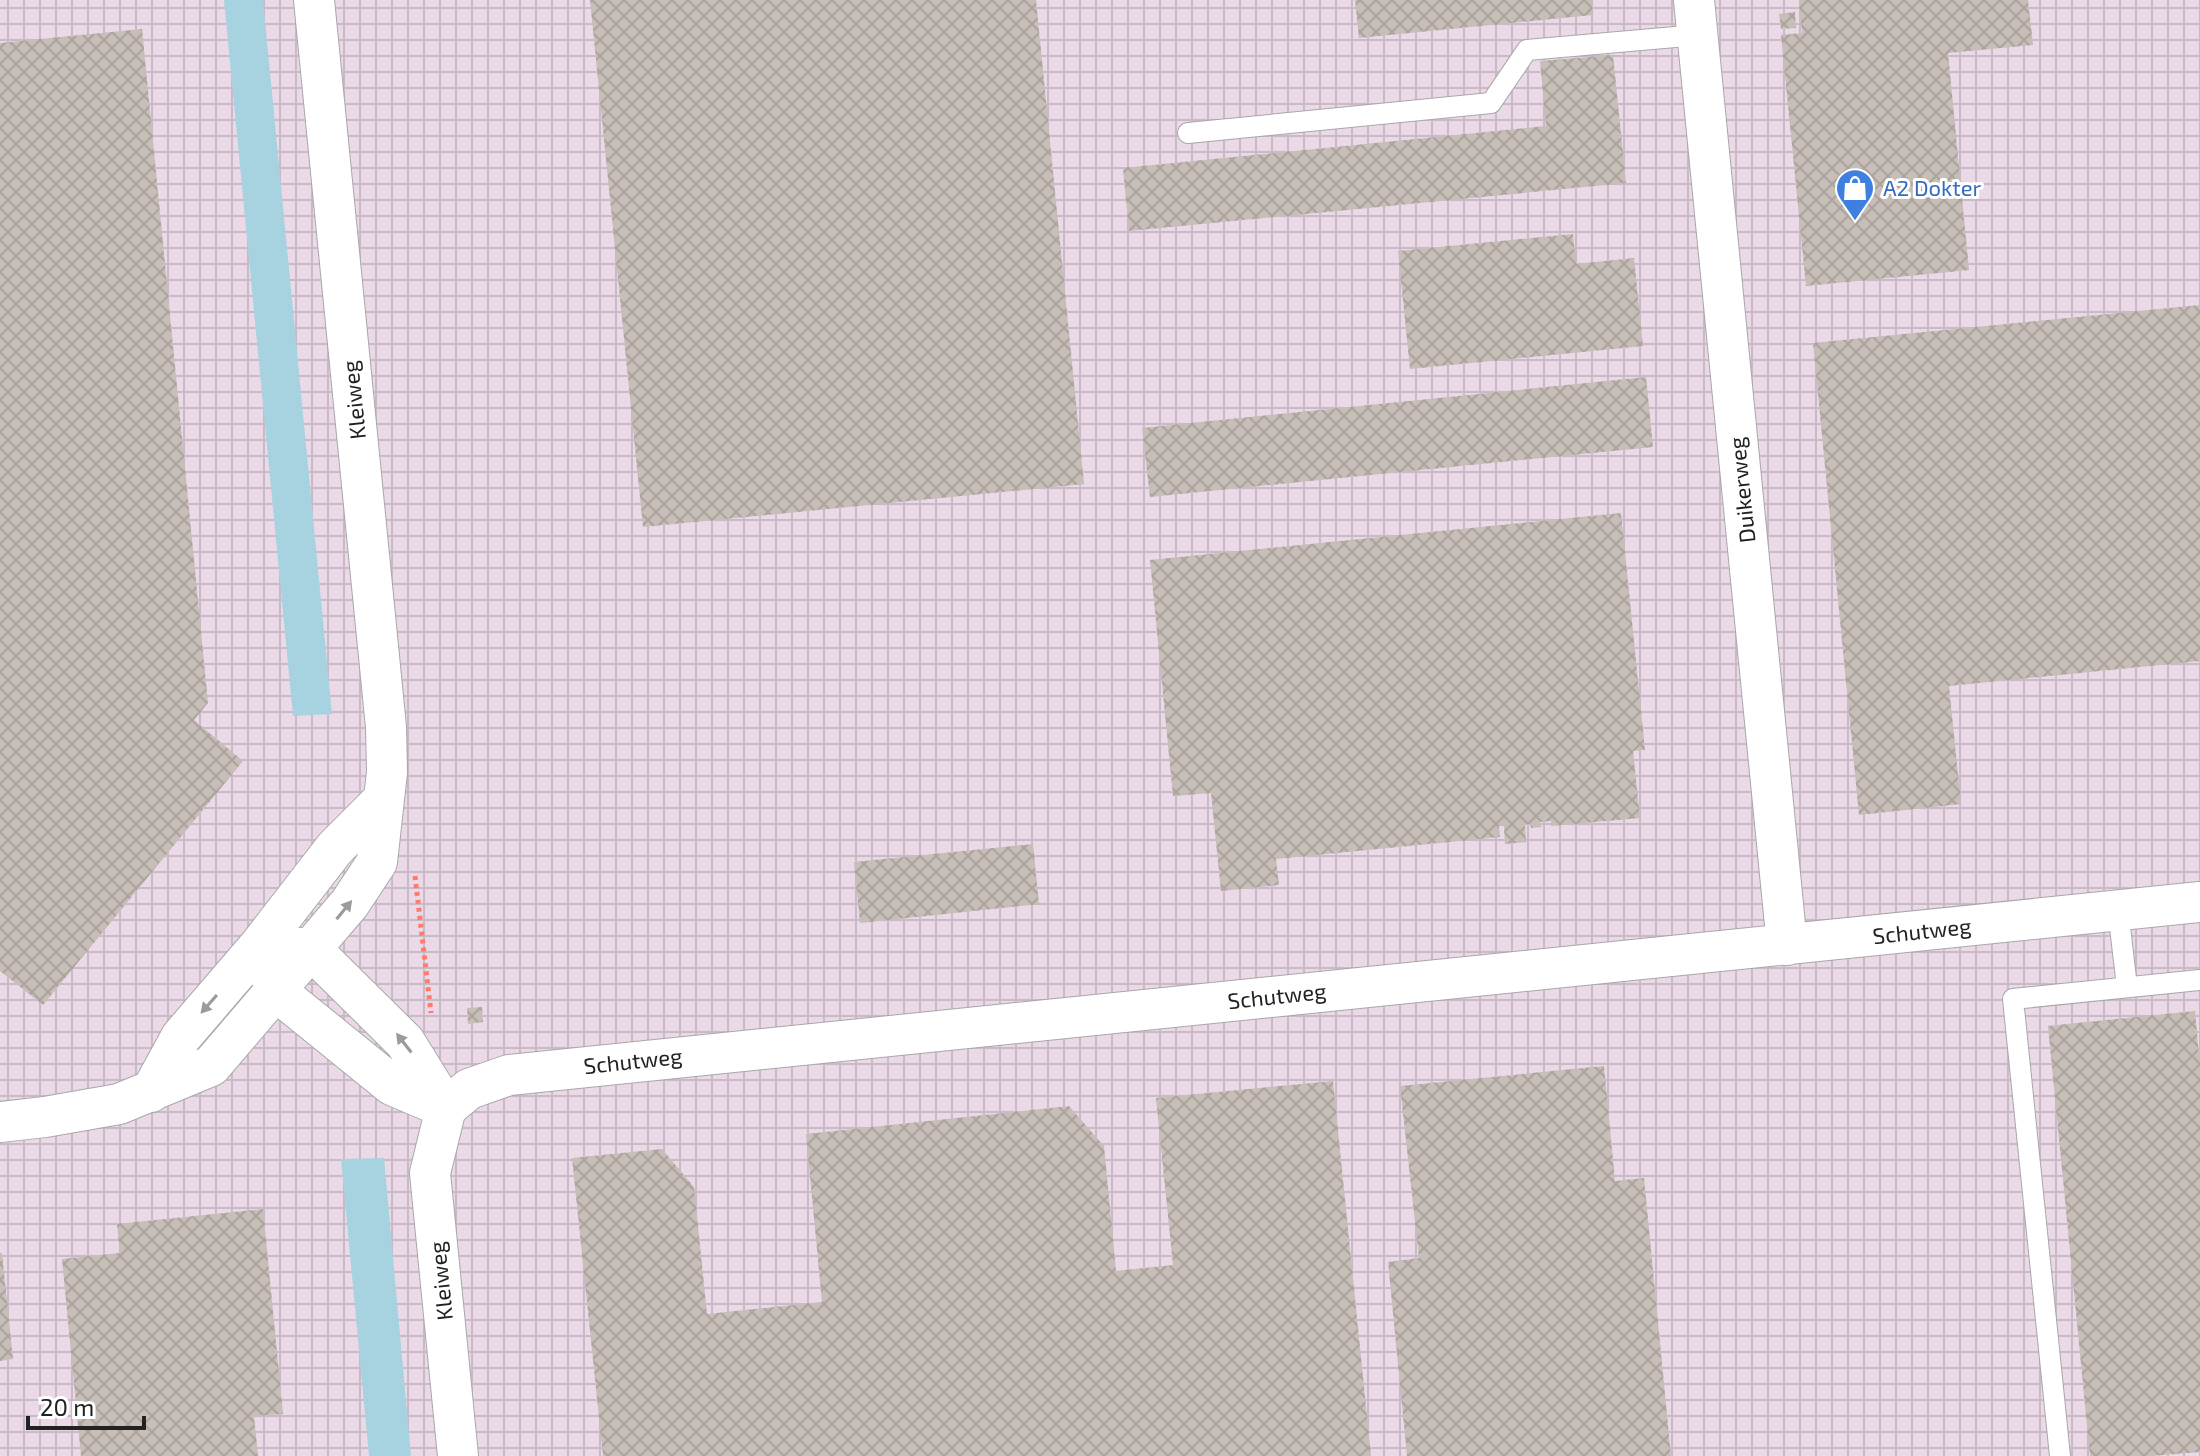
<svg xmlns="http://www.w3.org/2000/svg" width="2200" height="1456" viewBox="0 0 2200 1456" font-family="'Exo 2',sans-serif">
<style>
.industrial{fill:url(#industrial-grid)}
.water{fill:#a7d3e1}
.building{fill:url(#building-cross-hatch)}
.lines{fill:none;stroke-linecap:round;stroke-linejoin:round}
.service-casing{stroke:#a8a8a8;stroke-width:22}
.minor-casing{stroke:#a8a8a8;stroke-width:42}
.path{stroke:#ff7c6c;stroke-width:5;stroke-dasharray:4 4;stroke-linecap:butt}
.service{stroke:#fff;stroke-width:20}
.minor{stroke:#fff;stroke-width:40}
.oneway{fill:#9b9b9b}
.labels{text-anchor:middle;stroke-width:6;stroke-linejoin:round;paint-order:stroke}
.shop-label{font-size:22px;fill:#366cbe;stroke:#fff;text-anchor:start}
.street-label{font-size:22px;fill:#212121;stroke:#fff}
</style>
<defs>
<pattern id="industrial-grid" width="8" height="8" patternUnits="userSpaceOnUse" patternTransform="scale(2)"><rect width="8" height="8" fill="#ebd9e8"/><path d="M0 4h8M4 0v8" fill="none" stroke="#c9bac7"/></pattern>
<pattern id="building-cross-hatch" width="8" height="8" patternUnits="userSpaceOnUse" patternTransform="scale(2)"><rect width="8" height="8" fill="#c7beb7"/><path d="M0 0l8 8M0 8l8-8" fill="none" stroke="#aba39d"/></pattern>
</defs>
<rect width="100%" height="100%" fill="#f2efe8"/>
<path class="industrial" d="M0,0H2200V1456H0Z"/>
<path class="water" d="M224,0H263L332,714L293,716Z
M384,1158L411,1456H369L341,1159Z"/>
<path class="building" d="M590,0H1036L1084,484L643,527Z
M1355,0H1591L1593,15L1359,38Z
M1799,0H2028L2033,45L1948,53L1969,270L1806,286L1781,35L1802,33Z
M1795,12L1796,28L1781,29L1779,14Z
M142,29L208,703L194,720L243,761L43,1005L0,971V43Z
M1613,55L1626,183L1129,231L1123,168L1546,126L1540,61Z
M1573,234L1576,264L1634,258L1643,346L1410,369L1398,251Z
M2200,305V661L1949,686L1961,804L1859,815L1813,343Z
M1646,377L1653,447L1150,497L1142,428Z
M1621,513L1645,750L1633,751L1640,818L1551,826V821L1540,822L1541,827L1531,828L1530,824H1525L1526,842L1505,844L1504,826H1499L1500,837L1276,859L1279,885L1221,891L1211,793L1173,796L1150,560Z
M1033,844L1039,904L860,923L854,862Z
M482,1007L483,1022L468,1024L467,1008Z
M2195,1011L2200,1066V1452L2152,1456H2090L2048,1026Z
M1604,1066L1615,1181L1644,1178L1671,1456H1407L1388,1262L1419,1258L1400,1086Z
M1333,1081L1371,1456H603L572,1158L662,1149L694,1187L707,1314L765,1308L822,1302L806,1134L1069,1106L1104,1146L1116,1271L1173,1265L1156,1098Z
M263,1209L283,1414L254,1416L258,1456H81L62,1259L120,1253L117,1224Z
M0,1253H2L13,1359L0,1361Z"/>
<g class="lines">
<g class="service-casing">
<path id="service" d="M1188,133L1491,103L1527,50L1698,35
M2118,910L2127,987
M2060,1456L2013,999L2200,980"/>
</g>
<g class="minor-casing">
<path id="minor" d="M1694,0L1787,945
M260,945L311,949L405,1042L446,1108L430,1173L458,1456
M267,965L276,991L392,1085L446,1108
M151,1092L181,1037L260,945L335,848L383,800
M446,1108L469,1089L509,1075L2200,902
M0,1122L45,1117L119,1104L211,1066L350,903L377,862L387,772L386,727L314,0"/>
</g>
<path class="path" d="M415,876L431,1013"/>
<use href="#service" class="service"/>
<use href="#minor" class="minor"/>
</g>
<defs><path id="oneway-solid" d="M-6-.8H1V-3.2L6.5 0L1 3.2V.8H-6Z" transform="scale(2)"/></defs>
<g class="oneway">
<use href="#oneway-solid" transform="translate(344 910) rotate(-51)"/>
<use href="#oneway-solid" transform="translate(209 1004) rotate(131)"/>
<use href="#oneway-solid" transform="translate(404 1043) rotate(-128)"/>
</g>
<defs>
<g id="shop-pin" transform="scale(2)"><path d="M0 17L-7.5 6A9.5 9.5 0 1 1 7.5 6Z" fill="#3f7fe0" stroke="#fff"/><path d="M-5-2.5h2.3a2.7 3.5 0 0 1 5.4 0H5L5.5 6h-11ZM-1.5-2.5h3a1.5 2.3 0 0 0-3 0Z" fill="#fff"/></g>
</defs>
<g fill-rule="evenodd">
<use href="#shop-pin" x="1855" y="188"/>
</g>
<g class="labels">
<g class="shop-label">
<text x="1883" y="196">A2 Dokter</text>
</g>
<g class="street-label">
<text transform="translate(354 400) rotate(-96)" y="8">Kleiweg</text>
<text transform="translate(1742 490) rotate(-96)" y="8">Duikerweg</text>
<text transform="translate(1922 931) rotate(-6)" y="8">Schutweg</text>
<text transform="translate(1277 996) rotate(-6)" y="8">Schutweg</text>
<text transform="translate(633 1061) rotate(-6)" y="8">Schutweg</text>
<text transform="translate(441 1281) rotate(-96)" y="8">Kleiweg</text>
</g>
</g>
<path d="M28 1416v12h116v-12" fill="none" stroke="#212121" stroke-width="4"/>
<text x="40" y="1416" font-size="24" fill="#212121" stroke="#ffffff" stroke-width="6" paint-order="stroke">20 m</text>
</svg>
